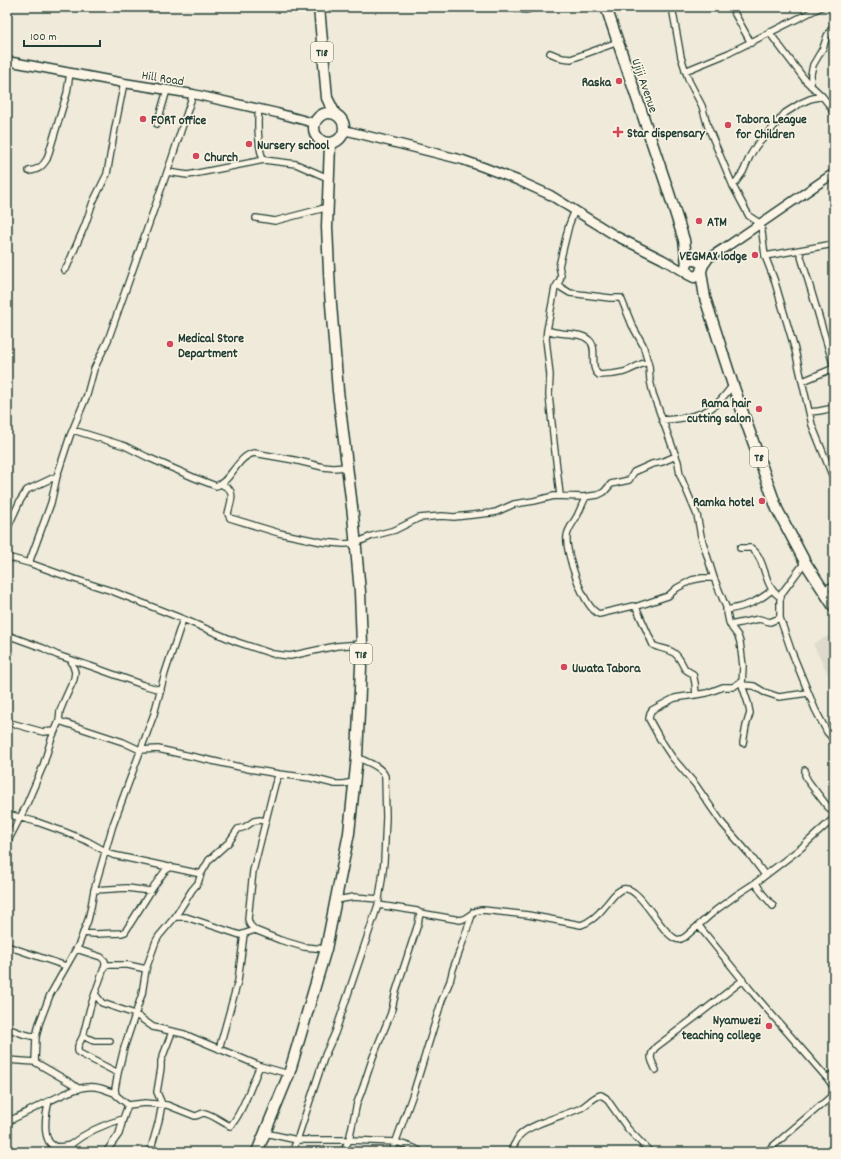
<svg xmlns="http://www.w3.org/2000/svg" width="841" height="1159" viewBox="0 0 841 1159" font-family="Dekko,sans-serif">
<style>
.built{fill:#dedbcc}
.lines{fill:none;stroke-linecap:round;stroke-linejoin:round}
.street-casing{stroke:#1f3d34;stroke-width:8}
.secondary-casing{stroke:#1f3d34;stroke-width:11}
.highway-casing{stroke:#1f3d34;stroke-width:13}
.street{stroke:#fcf5e5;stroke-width:5.5}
.secondary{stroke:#fcf5e5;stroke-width:8}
.highway{stroke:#fcf5e5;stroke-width:10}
.rail{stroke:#1f3d34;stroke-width:1.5}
.poi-dot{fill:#d1495b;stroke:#fcf5e5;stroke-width:1.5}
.labels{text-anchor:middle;stroke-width:3;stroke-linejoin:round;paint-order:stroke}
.shield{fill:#fcf5e5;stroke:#617469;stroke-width:1}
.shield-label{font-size:12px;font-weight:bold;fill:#1f3d34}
.street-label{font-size:13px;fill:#1f3d34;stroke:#fcf5e5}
.poi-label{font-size:13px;font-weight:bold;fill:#1f3d34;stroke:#fcf5e5;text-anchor:start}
</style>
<rect width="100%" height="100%" fill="#efeada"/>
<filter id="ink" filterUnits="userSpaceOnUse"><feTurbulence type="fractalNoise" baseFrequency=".025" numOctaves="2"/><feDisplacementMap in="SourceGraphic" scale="8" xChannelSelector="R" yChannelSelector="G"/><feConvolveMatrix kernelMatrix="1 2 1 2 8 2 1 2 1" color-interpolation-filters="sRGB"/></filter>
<g filter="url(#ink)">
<path class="built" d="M834,633V673L829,676L813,644Z"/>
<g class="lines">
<g class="street-casing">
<path id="street" d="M513,7C520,9 527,12 533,7
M672,7L681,57L689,81L702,106L708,127L733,186L749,216L761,224L765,256L774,279L795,350L812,425L834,480
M731,7L751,43
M769,32L806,81L822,96L830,106L834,115
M550,53L562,58L571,59L618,42
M685,71L729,53L821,7
M811,86V74L813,65L823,48L827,36L834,25
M259,109C257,120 258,152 264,160L296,164L328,178
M157,124L167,90
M29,171C38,170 42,167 47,159L67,93L70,73
M167,172L188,175L264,160
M733,186L743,172L750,156L756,146L771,130L785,113L801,103L810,99L822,96
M256,218L275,221L321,209L328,206
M799,250L834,367
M765,256L834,244
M64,270L67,267L85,225L93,202L107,174L115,128L124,83
M557,285L570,293L610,298H621L632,325L643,345L649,366L650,380L653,394L678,462L680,475L697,515L701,536L714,578L726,607L729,622L732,628L738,636L740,642L743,666L742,685L748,703L750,713L746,726L743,743
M547,330C560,336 579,331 589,340C599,348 588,367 599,375C607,375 616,374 624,372C633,369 639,364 648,362
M803,381L834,368
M809,412L819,411L834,408
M662,420C679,419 700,417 714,406C721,401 727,392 733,385
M73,430L125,446L147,457L195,478L216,486C231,482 237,456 254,453L294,460L323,467L333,468L347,467
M221,484C224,486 227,487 229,489C235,495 229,507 228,514L230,518L279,533L322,542L344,544L356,543L372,536L395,530L419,518L442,516L454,517L491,513L496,512L514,504L534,501L554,496L583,497L598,495L604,492L611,484L629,480L634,472L652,464L662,462L676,456
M560,495L554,443L549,395L550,375L546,339L547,330L555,288L560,280L561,275L559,266L569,225L575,210
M586,497C583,502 581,508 578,514C575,521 568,528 567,536C565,552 583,607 599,614L633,606L636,607L653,645C659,649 667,648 674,653C680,657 681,663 685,669C687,671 690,672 693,674L695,683L696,695
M7,529L20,501L27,490L57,476
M740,548H751C767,559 763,589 781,597
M7,557L29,563L71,578L112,591L183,619L237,642L273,654L290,656L336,646L362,644
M805,562L782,593L780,600V618L791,650L815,709L827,732L834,740
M29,563L51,503L57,476L70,436L87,395L94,369L108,340L172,158L193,94
M823,590L834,585
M635,607L668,596L677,588L692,580L702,578H714
M726,610C744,607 758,602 772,590
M730,625L759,619L770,622L780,618
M7,635L43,648L57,655L93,667L143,685L161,690
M742,681L733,687H723L707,693L675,698L669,701L652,710L650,713L649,719L660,739L672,757L695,784L722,823L750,855L765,875
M742,685L754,686L764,692L779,697L808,693
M59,721L123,742L140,750L158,749L249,769L279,774L311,778L335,784H343L354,782
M7,722L43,732L55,731
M805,770V775L808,781L827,806L834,813
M279,774L275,784L253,871L248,919L250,925L255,930L280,940L304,947L326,949
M7,814L37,822L65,832L87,841L105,851L113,855L201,874
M7,843L25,808L43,766L51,740L59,721L60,711L64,701L74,679L75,672L71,660
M756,883L762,893L773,906
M94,890L127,888L150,891
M336,900L354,897L379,899
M420,913L460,920C470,918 471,910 483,910L528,915L581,925C590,922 599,914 605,906C610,901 615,891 623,889C640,885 660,933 676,939C679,940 682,939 685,937L716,910L738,894L758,881L801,848L834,818
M175,917H186L240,935L255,930
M699,926L753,993L827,1078L834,1088
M83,933L95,934L122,933L125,932L154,886L165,871L171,867
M7,946L66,966
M76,949L101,957L105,961V965L90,1008L83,1036L78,1046V1051L79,1053L118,1073
M105,965H128L146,969
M95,994L102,1003L135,1014L153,1027L184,1034L260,1066L289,1074
M7,1028L23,1034L36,1037
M83,1036L94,1041H110
M219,1049L238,981L244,934
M7,1060L35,1062L71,1083L79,1089
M35,1062L36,1037L39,1024L50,995L79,944L88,920L91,907L94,890L113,825L154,714L165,673L183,619
M656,1070C651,1060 648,1056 656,1047L697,1016L743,980
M827,1078L834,1073
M128,1105L145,1103L167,1105L195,1116C198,1116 201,1113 204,1113C212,1114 223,1123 230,1126C241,1117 253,1080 260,1066
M7,1122L49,1101
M265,1133L297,1140H349L396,1142L414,1148L421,1152
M70,1145C85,1133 104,1124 123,1119
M74,1152L70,1145C65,1146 59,1148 54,1146C41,1140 46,1112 49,1101C65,1094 82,1083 100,1088C105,1089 110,1092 115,1093
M106,1152L119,1134L123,1119L128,1105L116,1095L115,1089L118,1073L124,1048L142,994L146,969L156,941L159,936L175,917L192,890L198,883L201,874L209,860L229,842L238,829L245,827L254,821L260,820L265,821
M150,1152L159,1120L162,1104L157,1092L161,1068V1061L172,1032
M292,1152L297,1140L325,1055L335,1033L378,905L382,879L384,862L386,817L385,776C381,766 366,762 357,757
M343,1152L349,1140L357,1103L362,1090L373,1057L391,1013L396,991L418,924L420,913L417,911L378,905
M392,1152L414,1091L442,1000L450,981L453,969L460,950L473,912
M510,1152C513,1147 516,1141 519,1136C529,1124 566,1115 581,1108C588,1104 593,1097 601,1095L606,1098L628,1129L650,1152
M766,1152L834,1094"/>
</g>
<g class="secondary-casing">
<path id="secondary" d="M7,61L124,83L193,94L277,113L314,123
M344,130L463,160L483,167L517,180L550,195L616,236L662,259L688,274
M707,259L729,245L834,173"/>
</g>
<g class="highway-casing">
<path id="highway" d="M319,7L327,98L335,114
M606,7L668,190L684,240L687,264
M314 128a15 15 0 1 1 30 0a15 15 0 1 1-30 0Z
M707,259C706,261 704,263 703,265C700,271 703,274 694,277L688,274C685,268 685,259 694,260C700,261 695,262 701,261C703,260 705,260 707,259Z
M701,272L705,298L733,385L777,509L805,562L834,607
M257,1152L289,1074L326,949L349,833L357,757L362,644L360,592L353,515L338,391L330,292L327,227L330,144"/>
</g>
<use href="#street" class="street"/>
<use href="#secondary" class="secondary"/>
<use href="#highway" class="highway"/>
<path class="rail" d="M7,9L8,7"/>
</g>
</g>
<g class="poi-dot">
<circle cx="619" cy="81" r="4"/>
<circle cx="143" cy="119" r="4"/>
<circle cx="728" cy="125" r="4"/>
<path d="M616 126h4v4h4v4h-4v4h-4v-4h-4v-4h4z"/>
<circle cx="249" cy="144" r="4"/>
<circle cx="196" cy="156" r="4"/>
<circle cx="699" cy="221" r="4"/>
<circle cx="755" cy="255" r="4"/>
<circle cx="170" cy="344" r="4"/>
<circle cx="759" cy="409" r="4"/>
<circle cx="762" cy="501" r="4"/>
<circle cx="564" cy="667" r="4"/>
<circle cx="769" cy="1026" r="4"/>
</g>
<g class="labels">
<g class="shield">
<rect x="311" y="42" width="22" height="20" rx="3"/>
<rect x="750" y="447" width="18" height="20" rx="3"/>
<rect x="350" y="644" width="22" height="20" rx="3"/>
</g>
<g class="shield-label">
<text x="322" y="56">T18</text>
<text x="759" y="461">T8</text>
<text x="361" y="658">T18</text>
</g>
<g class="street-label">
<text transform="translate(163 77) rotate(9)" y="5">Hill Road</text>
<text transform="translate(646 85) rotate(71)" y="5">Ujiji Avenue</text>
</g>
<g class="poi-label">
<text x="611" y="86" text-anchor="end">Raska</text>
<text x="736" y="123">Tabora League<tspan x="736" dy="15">for Children</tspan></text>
<text x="151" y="124">FORT office</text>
<text x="627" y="137">Star dispensary</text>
<text x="257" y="149">Nursery school</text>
<text x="204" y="161">Church</text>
<text x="707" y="226">ATM</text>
<text x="747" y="260" text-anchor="end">VEGMAX lodge</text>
<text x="178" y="342">Medical Store<tspan x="178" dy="15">Department</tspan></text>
<text x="751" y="407" text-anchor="end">Rama hair<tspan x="751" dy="15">cutting salon</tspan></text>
<text x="754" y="506" text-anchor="end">Ramka hotel</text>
<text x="572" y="672">Uwata Tabora</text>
<text x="761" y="1024" text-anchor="end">Nyamwezi<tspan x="761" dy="15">teaching college</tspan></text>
</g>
</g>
<rect width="841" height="1159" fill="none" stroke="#fcf5e5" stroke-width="24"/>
<rect x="12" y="12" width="817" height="1135" fill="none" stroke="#1f3d34" stroke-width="1.5" filter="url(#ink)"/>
<path d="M24 40v6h76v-6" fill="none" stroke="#1f3d34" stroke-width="2"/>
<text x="30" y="40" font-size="12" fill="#1f3d34" stroke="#fcf5e5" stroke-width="3" paint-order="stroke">100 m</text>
</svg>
